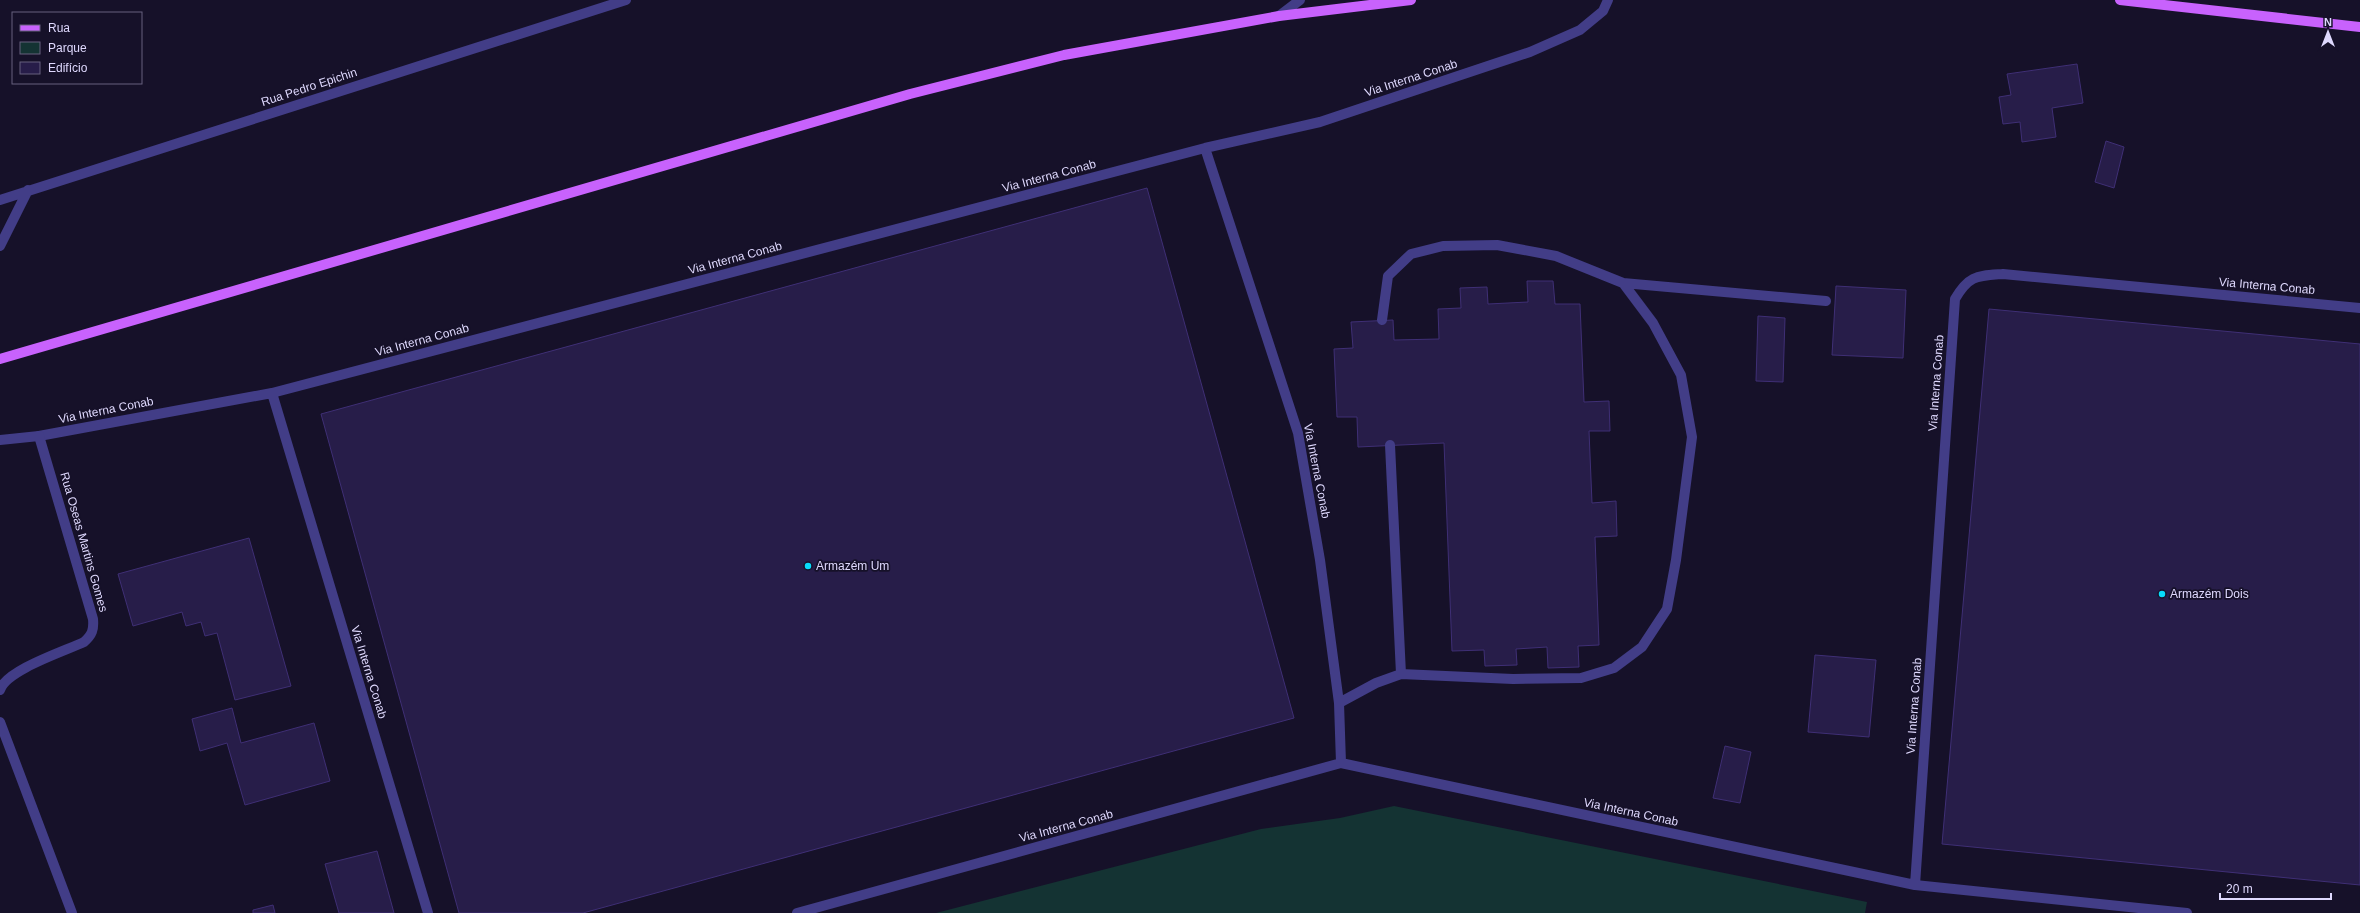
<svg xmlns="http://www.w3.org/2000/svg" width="2360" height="913" viewBox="0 0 2360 913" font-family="Helvetica,sans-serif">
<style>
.green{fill:#143333}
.building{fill:#271d49;stroke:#3f2f75}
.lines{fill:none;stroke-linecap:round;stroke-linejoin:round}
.lane{stroke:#423d87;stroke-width:10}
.street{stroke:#423d87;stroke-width:10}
.primary{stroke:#c862fd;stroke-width:10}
.poi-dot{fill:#08dbfb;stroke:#161129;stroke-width:1.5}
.labels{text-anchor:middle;stroke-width:3.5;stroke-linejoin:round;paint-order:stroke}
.street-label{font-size:12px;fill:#dfd9fe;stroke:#161129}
.poi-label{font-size:12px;fill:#dfd9fe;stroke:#161129;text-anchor:start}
</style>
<rect width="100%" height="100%" fill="#161129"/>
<path class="green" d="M1394,806L1867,902L1865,913H936L1261,829L1340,818Z"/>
<path class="building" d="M2077,64L2083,103L2052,108L2056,137L2022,142L2020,122L2003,124L1999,97L2011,95L2007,74Z
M2106,141L2124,147L2114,188L2095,182Z
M1147,188L1294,718L583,913H459L321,414Z
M1527,281H1553L1555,304H1580L1584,402L1609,401L1610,431H1589L1592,503L1616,501L1617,536L1595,537L1599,645L1578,646L1579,667L1548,668L1547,647L1516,649L1517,665L1485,666L1484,650L1452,651L1444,443L1358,447L1357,417H1337L1334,349L1353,348L1351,322L1393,320L1394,340L1439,339L1438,309L1461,308L1460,288L1487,287L1488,304L1528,302Z
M1836,286L1906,290L1903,358L1832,355Z
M1989,309L2360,344V885L1942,844Z
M1758,316L1785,318L1783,382L1756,381Z
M249,538L291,686L235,700L217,633L205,636L201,622L186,626L182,612L133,626L118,574Z
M1815,655L1876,660L1869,737L1808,732Z
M232,708L241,743L314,723L330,781L245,805L227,743L200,751L192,719Z
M1725,746L1751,752L1740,803L1713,798Z
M377,851L394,913H339L325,864Z
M273,905L275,913H253V910Z"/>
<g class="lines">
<path class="lane" d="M1623,283L1826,301
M272,393L428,913
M39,436L272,393L1205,148L1320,122L1530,52L1580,30L1603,11L1608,0
M1390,445L1401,674
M1339,703L1376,683L1401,674L1513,679L1581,678L1614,668L1642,647L1667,609L1676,560L1692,437L1681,375L1653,323L1623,283L1556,256L1497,245L1443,246L1411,254L1388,276L1382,320
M1341,763L1915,885L2187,913
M1915,885L1955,299C1969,275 1977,276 2003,274L2360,308
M797,913L1341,763L1339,703L1320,560L1298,433L1205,148"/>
<path class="street" d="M1279,16L1300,0
M0,200L626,0
M0,246L28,190
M0,440L39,436L93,619C94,630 92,635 84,642C65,651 6,670 0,690
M0,722L72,913"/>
<path class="primary" d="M2120,0L2360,27
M0,359L910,94L1064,55L1279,16L1411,0"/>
</g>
<g class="poi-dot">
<circle cx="808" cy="566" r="4"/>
<circle cx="2162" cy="594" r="4"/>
</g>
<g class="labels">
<g class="street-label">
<text transform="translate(1411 78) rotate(-18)" y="4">Via Interna Conab</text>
<text transform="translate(309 87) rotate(-18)" y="4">Rua Pedro Epichin</text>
<text transform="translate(1049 176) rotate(-15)" y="4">Via Interna Conab</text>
<text transform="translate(735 258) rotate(-15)" y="4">Via Interna Conab</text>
<text transform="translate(2267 286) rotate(5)" y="4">Via Interna Conab</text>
<text transform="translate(422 340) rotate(-15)" y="4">Via Interna Conab</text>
<text transform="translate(1936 383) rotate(-86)" y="4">Via Interna Conab</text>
<text transform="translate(106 410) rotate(-11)" y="4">Via Interna Conab</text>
<text transform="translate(1317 471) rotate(79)" y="4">Via Interna Conab</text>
<text transform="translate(84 542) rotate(74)" y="4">Rua Oseas Martins Gomes</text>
<text transform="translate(369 672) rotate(73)" y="4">Via Interna Conab</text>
<text transform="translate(1914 706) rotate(-86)" y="4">Via Interna Conab</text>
<text transform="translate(1631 812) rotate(12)" y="4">Via Interna Conab</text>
<text transform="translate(1066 826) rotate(-15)" y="4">Via Interna Conab</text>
</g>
<g class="poi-label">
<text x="816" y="570">Armazém Um</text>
<text x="2170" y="598">Armazém Dois</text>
</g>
</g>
<rect x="12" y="12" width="130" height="72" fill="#161129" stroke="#66617e"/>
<rect x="20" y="25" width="20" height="6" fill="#c862fd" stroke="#66617e"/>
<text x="48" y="32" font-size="12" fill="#dfd9fe">Rua</text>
<rect x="20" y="42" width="20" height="12" fill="#143333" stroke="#66617e"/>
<text x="48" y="52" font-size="12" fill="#dfd9fe">Parque</text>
<rect x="20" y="62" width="20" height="12" fill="#271d49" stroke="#66617e"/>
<text x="48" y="72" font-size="12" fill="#dfd9fe">Edifício</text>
<g transform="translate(2328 32)" stroke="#161129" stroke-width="3" paint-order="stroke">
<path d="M0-3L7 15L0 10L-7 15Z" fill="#dfd9fe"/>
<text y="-6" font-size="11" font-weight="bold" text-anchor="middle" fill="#dfd9fe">N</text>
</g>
<path d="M2220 893v6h111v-6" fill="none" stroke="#dfd9fe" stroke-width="2"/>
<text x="2226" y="893" font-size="12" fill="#dfd9fe" stroke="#161129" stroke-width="3" paint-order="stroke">20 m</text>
</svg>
